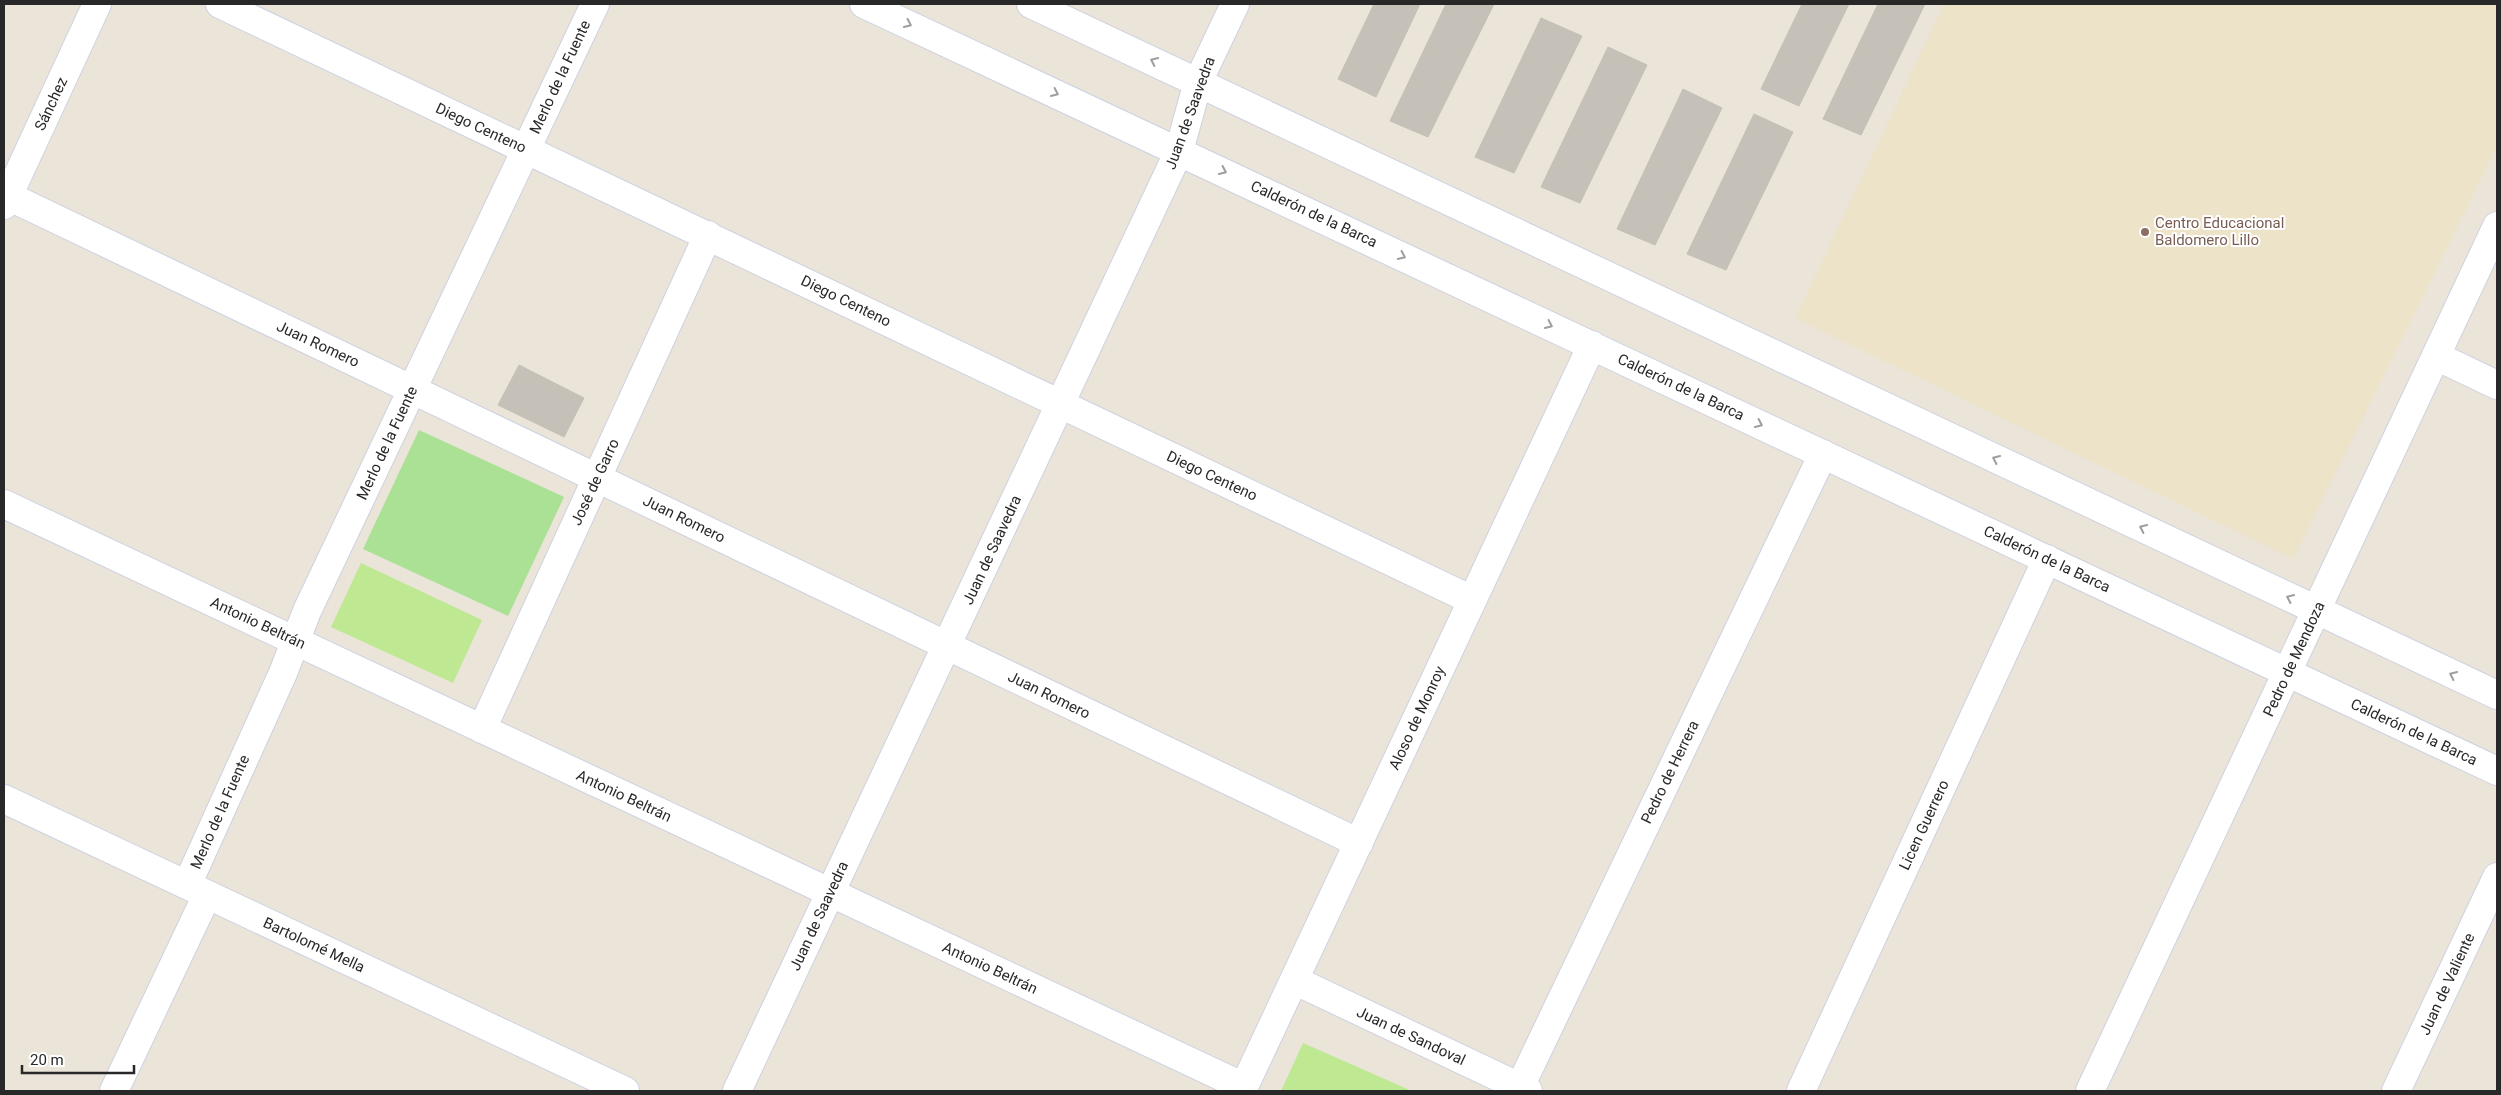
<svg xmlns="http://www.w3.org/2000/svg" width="2501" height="1095" viewBox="0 0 2501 1095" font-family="Roboto,sans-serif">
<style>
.education{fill:#ece3c8}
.green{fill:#aae195}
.pitch{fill:#bee891}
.building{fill:#c5c1b9;stroke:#c5c0b3}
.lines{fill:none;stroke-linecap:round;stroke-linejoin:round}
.minor-casing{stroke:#ced1e1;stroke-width:30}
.minor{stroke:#fff;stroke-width:28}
.oneway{stroke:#9e9e9e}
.education-dot{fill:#8d6e63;stroke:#fff;stroke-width:2}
.labels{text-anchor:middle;stroke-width:4;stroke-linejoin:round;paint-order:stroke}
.street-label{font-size:15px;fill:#282828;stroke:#fff}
.education-label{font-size:15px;fill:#785e54;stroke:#fff;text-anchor:start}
</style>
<rect width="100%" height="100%" fill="#eae4d9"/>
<path class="education" d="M1944,4H2497V147L2293,559L1795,318Z"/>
<path class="green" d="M419,430L564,497L508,616L363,549Z"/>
<path class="pitch" d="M361,563L482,620L453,683L331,627Z
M1303,1043L1412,1091H1281Z"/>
<path class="building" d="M1374,4H1420L1376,97L1338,79Z
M1446,4H1494L1428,137L1390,121Z
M1802,4H1849L1799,106L1761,89Z
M1878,4H1925L1861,135L1823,119Z
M1541,18L1582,36L1514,173L1475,157Z
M1608,47L1647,65L1580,203L1541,187Z
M1683,89L1722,108L1655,245L1617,229Z
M1754,114L1793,132L1726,270L1687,254Z
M519,365L584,398L564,437L498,405Z"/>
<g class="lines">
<g class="minor-casing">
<path id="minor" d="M220,4L1472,600
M864,4L2497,771
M1031,4L2497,695
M8,196L1359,843
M4,205L97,4
M2436,356L2497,385
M4,504L1244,1087
M482,729L708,235
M4,799L625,1091
M187,885L283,673L307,611L595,4
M1294,980L1528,1091
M114,1091L207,895
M737,1091L1179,151L1198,82L1235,4
M1242,1091L1592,345
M1518,1091L1823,454
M1801,1091L2047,559
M2090,1091L2497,226
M2396,1091L2497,877"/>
</g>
<use href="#minor" class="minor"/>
</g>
<defs><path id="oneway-chevron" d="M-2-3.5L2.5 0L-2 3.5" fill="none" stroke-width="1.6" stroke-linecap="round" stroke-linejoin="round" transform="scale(1.25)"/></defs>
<g class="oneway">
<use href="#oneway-chevron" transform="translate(908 24) rotate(25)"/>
<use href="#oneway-chevron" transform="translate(1154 61) rotate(-155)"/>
<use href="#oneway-chevron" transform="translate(1055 93) rotate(25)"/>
<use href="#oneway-chevron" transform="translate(1223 171) rotate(25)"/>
<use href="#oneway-chevron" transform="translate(1402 256) rotate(25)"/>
<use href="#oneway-chevron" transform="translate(1549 325) rotate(25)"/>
<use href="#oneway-chevron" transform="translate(1759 424) rotate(25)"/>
<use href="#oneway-chevron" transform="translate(1996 459) rotate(-155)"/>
<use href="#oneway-chevron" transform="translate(2143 528) rotate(-155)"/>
<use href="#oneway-chevron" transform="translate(2290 598) rotate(-155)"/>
<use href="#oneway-chevron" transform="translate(2453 675) rotate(-155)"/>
</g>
<circle class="education-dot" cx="2145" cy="232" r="5"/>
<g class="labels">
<g class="street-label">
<text transform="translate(560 77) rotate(-65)" y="5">Merlo de la Fuente</text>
<text transform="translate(51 104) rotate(-65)" y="5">Sánchez</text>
<text transform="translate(1190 113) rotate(-70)" y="5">Juan de Saavedra</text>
<text transform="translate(481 128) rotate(25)" y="5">Diego Centeno</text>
<text transform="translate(1314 214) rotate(25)" y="5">Calderón de la Barca</text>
<text transform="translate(846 301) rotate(26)" y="5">Diego Centeno</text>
<text transform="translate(318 344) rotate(25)" y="5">Juan Romero</text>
<text transform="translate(1681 387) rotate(25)" y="5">Calderón de la Barca</text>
<text transform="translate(387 443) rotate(-65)" y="5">Merlo de la Fuente</text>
<text transform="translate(1212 476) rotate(25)" y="5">Diego Centeno</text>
<text transform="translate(595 482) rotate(-65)" y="5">José de Garro</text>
<text transform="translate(684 519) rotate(26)" y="5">Juan Romero</text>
<text transform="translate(992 550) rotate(-65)" y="5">Juan de Saavedra</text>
<text transform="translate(2047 559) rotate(25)" y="5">Calderón de la Barca</text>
<text transform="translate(258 623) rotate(25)" y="5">Antonio Beltrán</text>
<text transform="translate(2294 659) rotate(-65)" y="5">Pedro de Mendoza</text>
<text transform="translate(1049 695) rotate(26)" y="5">Juan Romero</text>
<text transform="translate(1417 718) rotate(-65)" y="5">Aloso de Monroy</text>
<text transform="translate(2414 732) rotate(25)" y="5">Calderón de la Barca</text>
<text transform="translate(1670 772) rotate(-64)" y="5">Pedro de Herrera</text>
<text transform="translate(624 796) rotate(25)" y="5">Antonio Beltrán</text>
<text transform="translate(220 812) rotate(-66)" y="5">Merlo de la Fuente</text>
<text transform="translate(1924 825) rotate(-65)" y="5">Licen Guerrero</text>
<text transform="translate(819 916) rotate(-65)" y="5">Juan de Saavedra</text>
<text transform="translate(314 945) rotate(25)" y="5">Bartolomé Mella</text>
<text transform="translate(990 968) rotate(25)" y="5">Antonio Beltrán</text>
<text transform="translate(2447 984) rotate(-65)" y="5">Juan de Valiente</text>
<text transform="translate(1411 1036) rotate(25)" y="5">Juan de Sandoval</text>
</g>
<g class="education-label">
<text x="2155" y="228">Centro Educacional<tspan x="2155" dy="17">Baldomero Lillo</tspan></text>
</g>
</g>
<rect width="2501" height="1095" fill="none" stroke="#282828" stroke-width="10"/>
<path d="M22 1065v8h112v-8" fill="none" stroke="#282828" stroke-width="2.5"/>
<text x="30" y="1065" font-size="15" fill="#282828" stroke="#ffffff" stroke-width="4" paint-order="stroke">20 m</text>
</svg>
